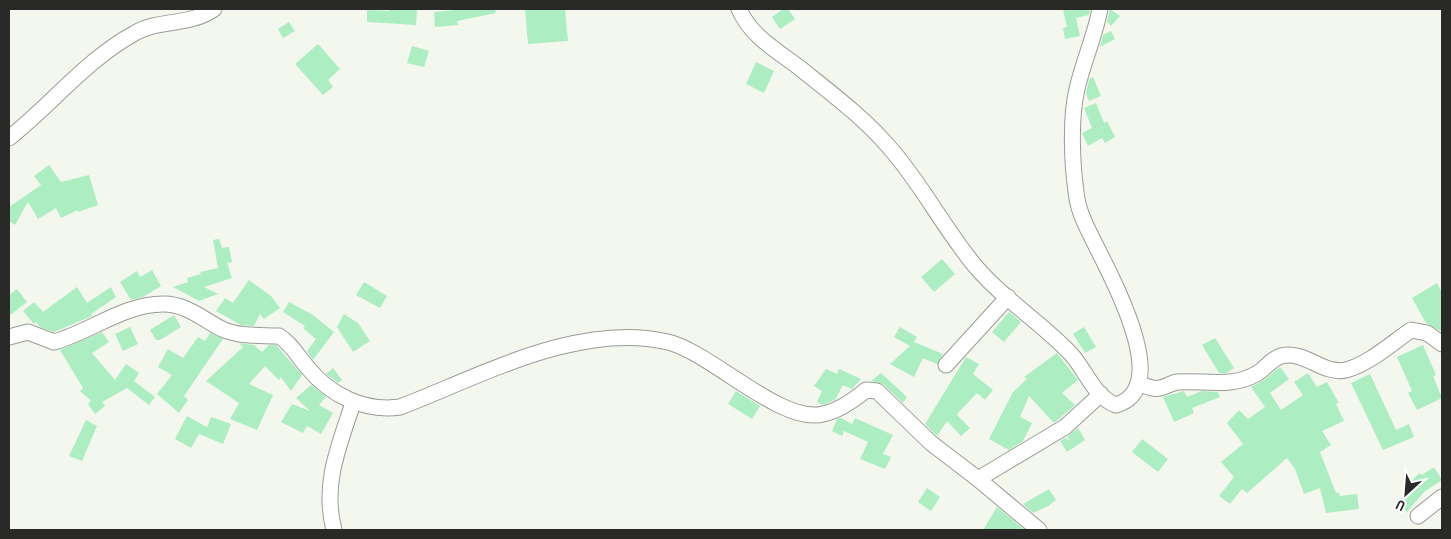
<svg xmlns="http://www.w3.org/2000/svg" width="1451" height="539" viewBox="0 0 1451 539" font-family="'Archivo Narrow',sans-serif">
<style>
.building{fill:#aceec1}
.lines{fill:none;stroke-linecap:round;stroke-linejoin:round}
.minor-casing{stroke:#9a9d95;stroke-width:17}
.minor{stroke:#fff;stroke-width:15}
</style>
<rect width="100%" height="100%" fill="#f4f7ee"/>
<path class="building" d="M389,9H417L416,25L367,22V10L389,11Z
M464,9H495L496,13L457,21L458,25L435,27L434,12Z
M525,9H565L568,41L528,44Z
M783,9H788L795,19L780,29L772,17Z
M1063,9H1090L1089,15L1076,18L1080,36L1065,39L1063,28L1067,27Z
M1110,9L1120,16L1111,26L1107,22Z
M289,22L295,31L283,38L278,29Z
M1111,31L1115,39L1100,47L1103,35Z
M318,44L340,69L328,80L333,87L323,95L295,64Z
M412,46L429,51L424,67L407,63Z
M756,62L774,71L764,93L746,84Z
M1093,77L1101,96L1089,101L1086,94L1089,79Z
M1096,103L1104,123L1107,121L1115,137L1105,143L1102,138L1088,146L1082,133L1092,128L1084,108Z
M49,165L61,182L89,175L98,205L78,212V210L61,218L56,208L38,219L28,202L15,225L9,221V207L41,185L34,176Z
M219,239L222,248L229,247L232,262L227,263L232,278L204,287L218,294L199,301L173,287L188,282L187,278L201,274L200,272L218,268L213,240Z
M942,259L955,274L934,292L921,277Z
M152,270L161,286L143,297L131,300L120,282L137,271L140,277Z
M249,280L271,296L280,308L264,319L260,314L254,326L241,325L216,311L225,298L233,303Z
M364,282L387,296L380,308L356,295Z
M1437,283L1442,292V329L1440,331L1426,323L1412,298Z
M77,287L87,303L111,287L116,297L91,314L92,316L54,332L40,327L36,322L34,324L23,311L34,302L43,312Z
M17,289L27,302L9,316V295Z
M289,302L313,315L334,332L313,360L307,351L316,339L303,328L305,326L283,312Z
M1009,312L1021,322L1004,342L992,332Z
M344,314L358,323L370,341L353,352L337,327Z
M174,315L181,327L160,340H156L150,330Z
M130,327L138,344L123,351L115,334Z
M900,327L917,337L914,342L943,354L937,364L923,358L914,377L890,364L910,346L894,337Z
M1084,327L1096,347L1085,353L1073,334Z
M102,332L109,342L92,353L115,380L126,364L139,373L134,381L155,397L149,405L127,388L102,402L105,406L95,414L88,404L91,401L80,391L83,388L60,350Z
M210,333L223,339L184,396L188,400L179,413L157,394L172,375L158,367L168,349L183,358L198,337L205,341Z
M1215,338L1234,368L1226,373H1219L1202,345Z
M239,343L254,345L262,352L269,345H276L302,375L291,391L281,377L279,380L265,366L249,384L273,395L257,430L230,419L239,403L206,381L243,347Z
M1423,345L1436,375L1433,376L1442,398L1417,410L1408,393L1412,391L1397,357Z
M1057,353L1078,380L1062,393L1075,405L1054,423L1029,396L1020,417L1032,423L1023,441L1009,450L989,439L1013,392L1027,379L1024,377Z
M966,357L979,364L973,374L993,390L985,400L977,393L959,412L957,415L970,428L961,436L947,421L937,436L925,424Z
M1280,367L1289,379L1270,393L1281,410L1303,395L1294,382L1308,373L1317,387L1327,382L1339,403L1336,404L1344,421L1322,431L1331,445L1320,452L1336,493H1339L1340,496L1357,494L1359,509L1326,513L1320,488L1304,494L1295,469L1287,458L1247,493L1242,489L1230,504L1219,496L1234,477L1221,462L1243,444L1227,423L1239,410L1248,419L1265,407L1251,387L1264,380Z
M333,368L342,380L338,383L326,374Z
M826,369L837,374L839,369L861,379L852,389L843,385L835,400L822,405L817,402L822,391L814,386Z
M881,373L907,397L903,403L883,384L871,381Z
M1370,374L1396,430L1409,424L1414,437L1383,450L1351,383Z
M311,385L326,397L319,405L333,413L321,434L307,426L303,433L281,422L292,404L310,411L296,398Z
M736,391L760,406L752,419L728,404Z
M1184,391L1187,397L1202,391L1218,392L1220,397L1192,408L1194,413L1174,422L1163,397Z
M187,416L207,427L211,417L231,424L223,444L199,434L191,448L175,439Z
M841,418L852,424L855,418L893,435L883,454L891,457L885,469L860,459L868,442L844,431L842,436L832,431L837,419Z
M86,420L97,426L82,461L69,456Z
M1078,428L1085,440L1067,452L1060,441L1065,438L1071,441L1067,437Z
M1142,439L1168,459L1158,472L1132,452Z
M1434,467L1442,480L1424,492L1407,512L1397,503L1414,482L1412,480L1420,473L1422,475Z
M927,488L940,497L931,511L918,502Z
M1049,489L1056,500L1048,506L1033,513L1023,504Z
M997,507L1025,530H983Z"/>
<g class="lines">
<g class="minor-casing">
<path id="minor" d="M739,9C751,37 778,51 801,69C831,93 863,117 889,147C922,184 944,229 976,267C1004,300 1042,323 1071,354C1085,369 1094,397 1116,405C1180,387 1098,255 1084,221C1080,212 1077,202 1076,192C1072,163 1070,118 1077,89C1083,62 1095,36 1100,9
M9,138C51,105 87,59 135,33C159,19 190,26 214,9
M9,337L28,332L54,342C90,332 124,304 163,304C187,304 202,319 222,329C240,337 260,335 279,336C291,343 299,358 308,368C330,395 364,412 400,407C481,376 580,321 668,342C710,352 782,425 823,414C838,411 854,400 866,390L877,391L931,443L978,479L1065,427L1101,394
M946,365L1008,297
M1138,383C1144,385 1153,390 1160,388C1166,387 1171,383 1177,382C1204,380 1232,388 1256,374C1265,369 1271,359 1281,356C1305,350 1323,375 1346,370C1369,364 1392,343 1411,330L1427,333L1442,344
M978,479L1039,530
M1418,516L1442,497
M334,530C322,484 339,446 353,403"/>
</g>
<use href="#minor" class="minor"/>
</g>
<rect width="1451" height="539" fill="none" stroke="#292a27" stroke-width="20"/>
<g transform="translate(1406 494) rotate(206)" stroke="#ffffff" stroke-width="4" paint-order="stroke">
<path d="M0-4L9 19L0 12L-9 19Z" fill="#292a27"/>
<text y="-8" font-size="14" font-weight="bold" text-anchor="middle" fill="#292a27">U</text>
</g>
</svg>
